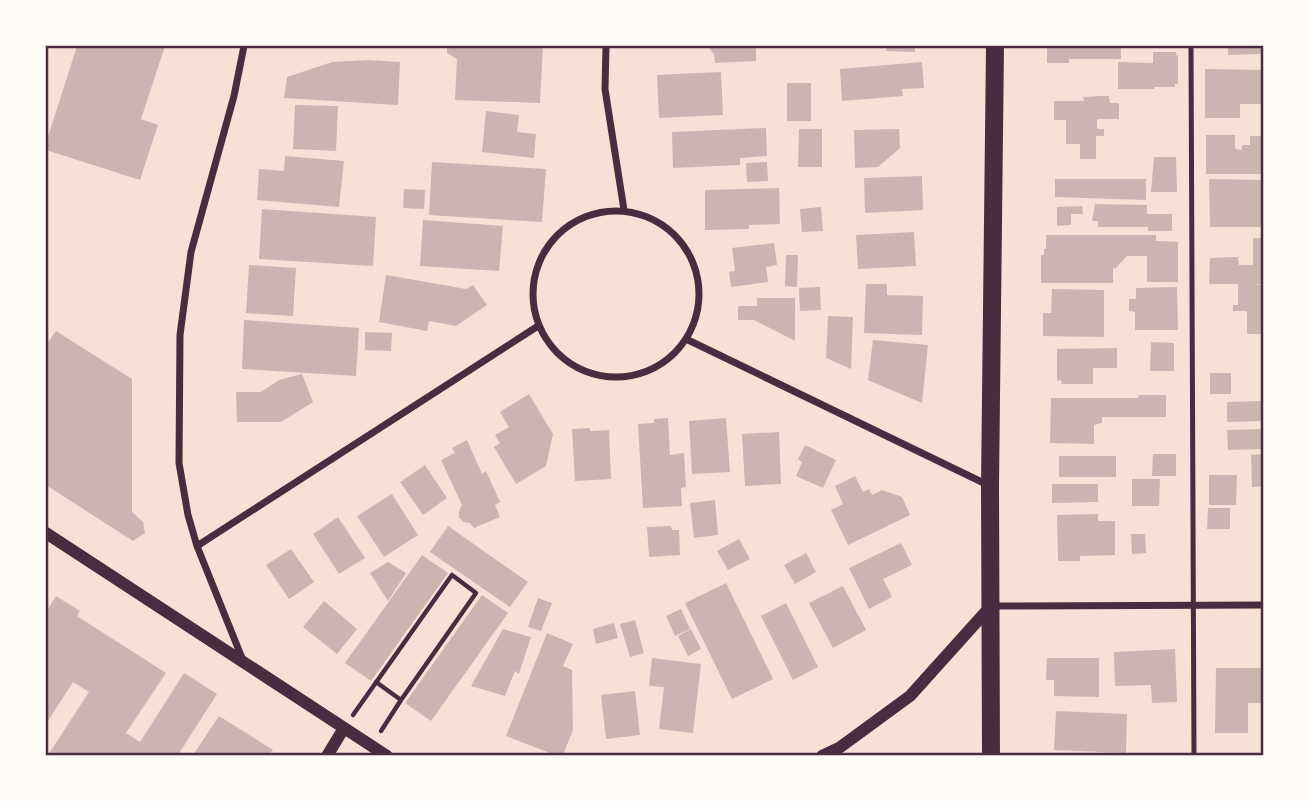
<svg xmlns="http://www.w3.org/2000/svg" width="1309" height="801" viewBox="0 0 1309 801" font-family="'Alegreya Sans',sans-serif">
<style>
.building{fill:#ccb4b1}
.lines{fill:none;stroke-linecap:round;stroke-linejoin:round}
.path{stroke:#4a2c40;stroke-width:4.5}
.service{stroke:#4a2c40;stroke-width:5}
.minor{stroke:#4a2c40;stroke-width:7}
.tertiary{stroke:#4a2c40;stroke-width:12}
.primary{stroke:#4a2c40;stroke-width:18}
.neatline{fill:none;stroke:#4a2c40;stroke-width:2.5}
</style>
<rect width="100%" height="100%" fill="#f7e1d7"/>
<path class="building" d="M77,46H165L141,119L158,125L140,180L46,150V143Z
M447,46H543L540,103L455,100L457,59L447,53Z
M707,46H756V61L715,63L714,54Z
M886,46H915V52L886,51Z
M1047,46H1121V59H1069V63H1047Z
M1228,46H1263L1262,54L1228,55Z
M1153,52H1176V55L1178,56V84H1175V87H1154V89H1118V62L1153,63Z
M368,60L400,62L398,105L284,98L287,77L332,62Z
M922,62L924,88L902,89L903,96L842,101L840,69Z
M1205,69L1264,70V104H1240V118H1205Z
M721,72L723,115L659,118L657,75Z
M787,83H811V121H787Z
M1100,96H1109L1110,103H1119V119H1097V129H1104V136H1096V159H1080V144H1066V120H1054V101H1084L1083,97Z
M295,105L338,106L336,151L293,149Z
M486,111L519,115L517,132L536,134L534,158L482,152Z
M766,128L767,156L740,158V165L673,168L672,132Z
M799,129H822V167H798Z
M899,129L900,148L878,167L855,168L854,130Z
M1206,135H1235V149L1242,150V145H1250V136H1264V174H1206Z
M285,156L344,161L339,207L257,200L259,169L284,171Z
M1154,157H1176L1177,192H1151Z
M432,162L546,169L542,222L429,215Z
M767,162L768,181L747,182L746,163Z
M922,176L923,210L865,213L864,178Z
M1055,179H1146V200L1055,197Z
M1209,179L1264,180V227H1210Z
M779,188L780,224L749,225V229L705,230V190Z
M404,189L425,190L424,209L403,208Z
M1095,204L1147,205V214H1172V231H1148V227H1098V221H1092Z
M1082,206L1083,214H1071V225L1057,226V207Z
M821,207L823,231L802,232L800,209Z
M262,209L376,217L373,266L259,259Z
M423,220L503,226L499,271L420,266Z
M914,232L916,266L858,269L856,235Z
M1046,235H1156V241L1178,242V282H1147V256H1127L1115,269L1113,267V283H1041V255H1044V249H1046Z
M1253,238H1264V284L1253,285H1264V334H1247V311H1233V305H1238V284H1209L1210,258L1238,257L1239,265H1253Z
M774,243L777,265L766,267L768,282L731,287L729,272L735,271L732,248Z
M786,255H798L797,287L785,286Z
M249,265L296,268L293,316L246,313Z
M386,275L466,289L473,285L487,305L456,326L429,321L427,331L379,322Z
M866,284H887V295L923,296L922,335L864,333Z
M820,287L821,310L800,311L799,288Z
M1177,287L1178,330H1135V312L1129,311V299H1136V288Z
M1052,289L1104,290V337L1043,336V313H1051Z
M757,298H795V341L754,320H738V306H757Z
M828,316L853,317L851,369L826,358Z
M244,320L359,328L356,376L242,369Z
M56,331L132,379V512L143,522L145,533L133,541L46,485V345Z
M365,332L392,333L391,351L365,350Z
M873,340L928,345L922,403L868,380Z
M1151,342L1174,343V371H1150Z
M1117,348V368H1093V384H1062L1061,380L1057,381V349Z
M1210,373H1231V394H1210Z
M302,374L313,402L281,422H237L236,392H261L279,380Z
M529,394L553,434L546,466L516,484L494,447L500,443L495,435L509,427L500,412Z
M1139,395H1166V417H1102V423L1094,425V444L1050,443L1051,398H1138Z
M1264,401V421L1227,422V402Z
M668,418L670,455L684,453L686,487L681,488L682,506L643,508L638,424L654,423V419Z
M726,418L730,472L692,474L689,421Z
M590,428V431L609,430L611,479L575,481L572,429Z
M1264,429V449L1228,450L1227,430Z
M779,432L781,484L745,486L742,434Z
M467,440L482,474L486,471L500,502L495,505L500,517L474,528L470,523L464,522L459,518V511L462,505L441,460L455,453L452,448Z
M805,445L836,460L823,488L796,476L802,462L798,459Z
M1153,454H1176V476H1152Z
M1264,454V486L1252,487L1251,455Z
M1059,456H1116V477H1059Z
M425,465L447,498L423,515L400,482Z
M1209,475H1237L1236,505H1209Z
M855,476L863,492L869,489L872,495L882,490L902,497L910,515L848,545L831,510L843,504L835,486Z
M1132,479H1160L1159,506H1132Z
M1052,484H1098V502L1052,503Z
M392,494L418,535L384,557L357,516Z
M715,500L718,535L694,538L690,503Z
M1208,508H1230V529H1207Z
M1098,514V521H1115V555L1080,556V561H1058L1057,515Z
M338,517L365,558L339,574L313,534Z
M448,526L528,582L510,607L430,552Z
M671,526L672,530H679L680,555L649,557L647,527Z
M1131,534H1145L1146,553L1132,554Z
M739,539L750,559L728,570L717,551Z
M901,543L912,565L883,579L892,597L869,609L849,568Z
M291,549L314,582L289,599L266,565Z
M806,553L816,572L795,584L784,565Z
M422,555L448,573L371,681L345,663Z
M388,562L406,573L388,601L370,573Z
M726,583L773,679L732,699L685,603Z
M843,586L866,630L833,648L809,603Z
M482,595L508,613L431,721L405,703Z
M56,596L80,611L77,616L166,673L126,733L140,742L184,673L217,694L178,755H48L89,692L73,682L46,724V612Z
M538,598L552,603L541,631L528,627Z
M324,601L357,629L337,654L303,627Z
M786,603L818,667L793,680L761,616Z
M681,609L690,629L675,636L666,616Z
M635,620L644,653L630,657L620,624Z
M614,623L618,638L596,644L593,629Z
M503,629L531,637L519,674L515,671L505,696L471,686Z
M691,629L701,649L688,656L678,636Z
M547,633L573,644L563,666L572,670L573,730L563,755H555L506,736Z
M1175,649L1177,702L1152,703L1151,685L1115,686L1114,652Z
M652,658L701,664L693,733L659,729L664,687L649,686Z
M1047,658H1099V697L1054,696V680H1046Z
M1216,668H1264V703H1248V733H1215Z
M635,691L640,735L606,739L601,695Z
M1056,711L1127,714L1126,753L1054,750Z
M219,716L273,750L269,755H193Z"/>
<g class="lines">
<path class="path" d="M353,715L452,575L476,593L401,700L376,682
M381,731L401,700"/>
<path class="service" d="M1191,46L1194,756"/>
<path class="minor" d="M606,46L605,89L624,210
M533 294a83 83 0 1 1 166 0a83 83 0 1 1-166 0Z
M686,339L990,486
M197,546L538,326
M991,606L1264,605
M242,658L197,546L188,515L179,463L180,335L191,252L234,96L244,46"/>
<path class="tertiary" d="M46,533L387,756
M327,756L344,728
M822,756L839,748L910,696L991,606"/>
<path class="primary" d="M991,756L990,486L995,46"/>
</g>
<rect width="1309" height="801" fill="none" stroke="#fffaf5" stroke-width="94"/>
<rect x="47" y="47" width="1215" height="707" class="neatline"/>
</svg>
